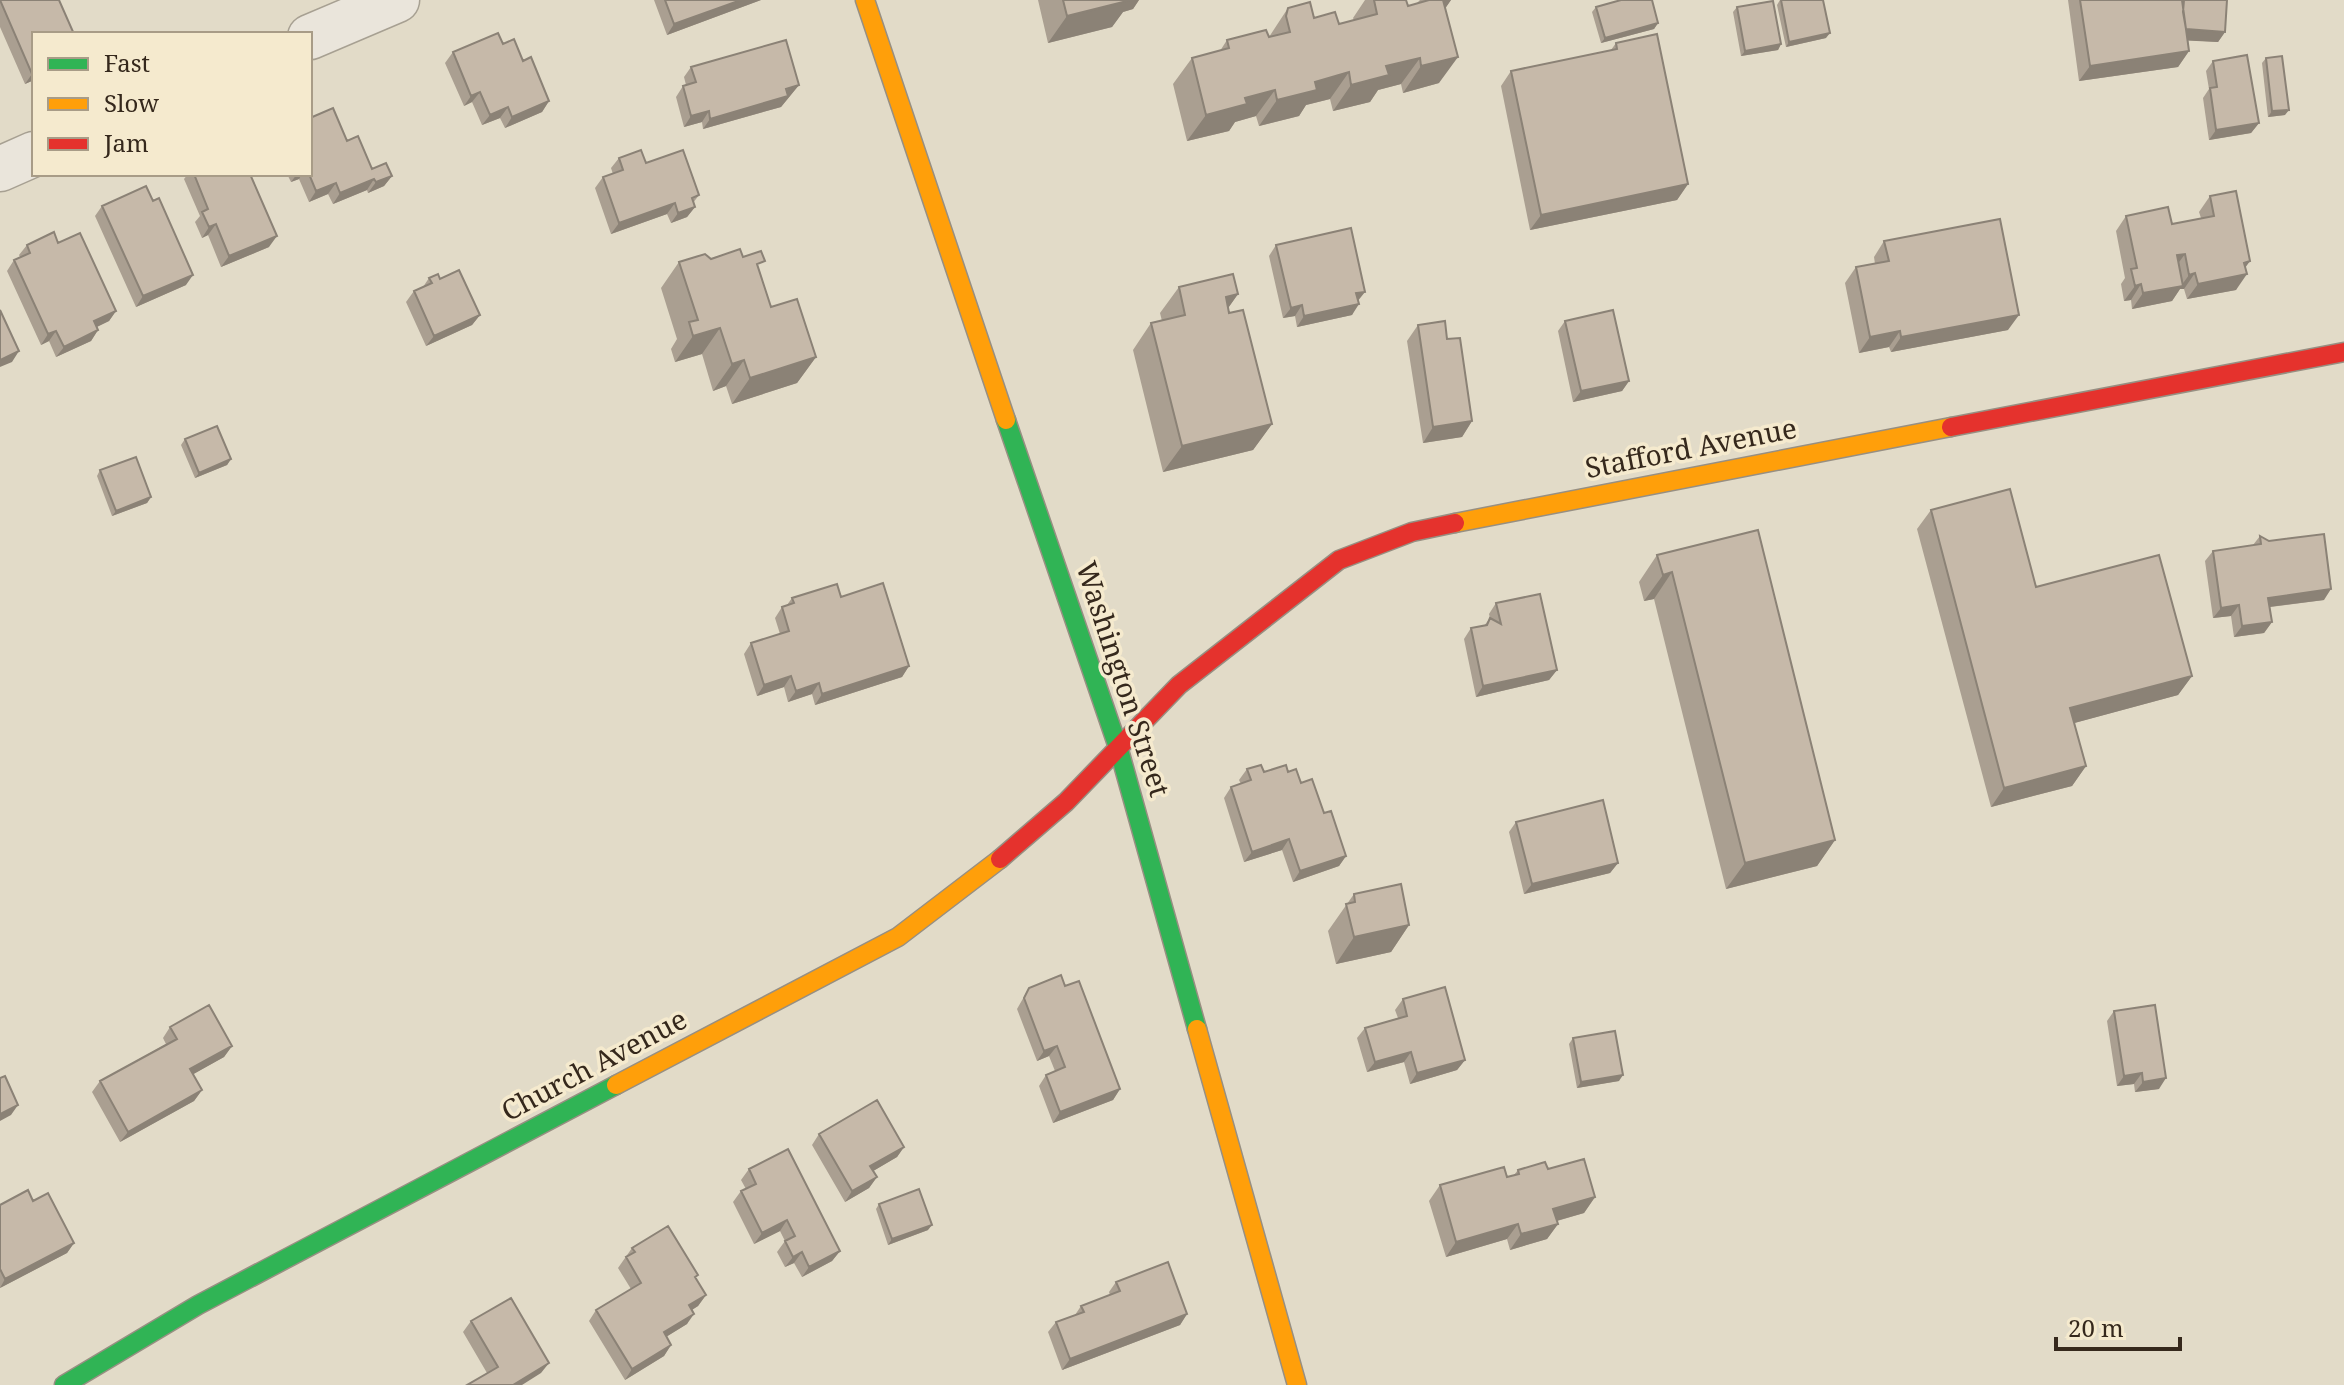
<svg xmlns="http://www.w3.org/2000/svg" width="2344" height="1385" viewBox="0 0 2344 1385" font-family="'Noto Serif',serif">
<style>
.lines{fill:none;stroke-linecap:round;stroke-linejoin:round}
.street-casing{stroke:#a7a092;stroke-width:47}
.fast-casing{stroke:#978f82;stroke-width:21}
.slow-casing{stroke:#978f82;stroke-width:21}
.jam-casing{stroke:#978f82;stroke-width:21}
.street{stroke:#eae5db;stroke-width:44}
.fast{stroke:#30b455;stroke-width:18}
.slow{stroke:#ff9f0a;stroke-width:18}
.jam{stroke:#e5322d;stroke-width:18}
.wall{fill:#aa9f91}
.shaded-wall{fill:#8b8276}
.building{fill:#c6b9a9;stroke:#8b8276;stroke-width:2}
.labels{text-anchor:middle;stroke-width:7;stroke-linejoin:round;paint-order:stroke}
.street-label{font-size:28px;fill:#35281c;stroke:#f5eace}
</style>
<rect width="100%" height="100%" fill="#e2dbc8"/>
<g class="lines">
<g class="street-casing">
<path id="street" d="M310,37L397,0
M0,169L34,154"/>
</g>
<g class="fast-casing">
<path id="fast" d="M1006,420L1119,750L1197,1029
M64,1385L198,1305L616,1085"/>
</g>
<g class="slow-casing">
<path id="slow" d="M865,0L1006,420
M1455,523L1951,427
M1197,1029L1297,1385
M616,1085L898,937L1000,859"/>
</g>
<g class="jam-casing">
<path id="jam" d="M1951,427L2344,352
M1000,859L1066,802L1179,685L1339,560L1412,532L1455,523"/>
</g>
<use href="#street" class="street"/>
<use href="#fast" class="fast"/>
<use href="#slow" class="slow"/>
<use href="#jam" class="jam"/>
</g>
<path class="wall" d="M0,0L34,34V80L25,84L0,27Z
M654,0H761L667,35Z
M1038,0H1139L1133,9L1123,12L1112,27L1048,43Z
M1365,0H1406L1408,6L1417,3L1420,0H1451L1445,8L1439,83L1403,93L1401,84L1378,90L1370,102L1333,111L1330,99L1306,105L1299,116L1259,126L1256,116L1235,122L1229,131L1187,141L1173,84L1192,58L1220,51L1227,40L1269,37L1288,8L1314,18L1339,24L1354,20L1353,18Z
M1780,0L1826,38L1786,47L1777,5Z
M2068,0H2227L2225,32L2218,42L2188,40L2189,51L2178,67L2079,81Z
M1596,7L1658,23L1654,29L1601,43L1592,12Z
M1737,7L1781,44L1778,50L1741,56L1733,12Z
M1616,43L1688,184L1677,200L1530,230L1501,86L1511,71L1611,50Z
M503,44L523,61L549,101L542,112L505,128L500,118L482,125L472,102L464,106L445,63L453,52Z
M2266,58L2285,115L2268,117L2262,63Z
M2213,61L2259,123L2251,133L2209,140L2203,98L2209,89L2206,71Z
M691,67L799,85L781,107L703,129L702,122L684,127L676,97L683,86L686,85L684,77Z
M347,141L372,169L392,176L384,186L368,193L367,190L333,204L328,194L309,202L299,179L291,182L287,174H310Z
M619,158L646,163L699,195L693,203L695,207L687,217L671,223L667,214L611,234L595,188L603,177L613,174L611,168Z
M188,174H250L269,247L221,267L208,235L202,238L195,222L200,216L184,179Z
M2210,196L2245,268L2236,290L2187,299L2184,289H2180L2172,301L2132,309L2131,300L2124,301L2121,284L2125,278L2116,231L2126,216L2172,224L2201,218L2199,212Z
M102,206L186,285L136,307L95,216Z
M1884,241L2008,330L1891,352L1889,347L1859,353L1845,283L1856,267L1875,264L1874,257Z
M58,243L116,311L109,321L97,327L98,330L91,341L56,357L49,341L41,345L7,271L14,260L20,257L19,255L27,245Z
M1276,245L1358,301L1352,315L1297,327L1295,316L1283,318L1269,256Z
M743,257L759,269L771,307L816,357L797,383L732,404L726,386L713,391L702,354L675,362L671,349L677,339L661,288L679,262L711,259Z
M429,278L480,315L472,325L426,346L406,302L414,291L423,287Z
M1179,287L1238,294L1228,308L1272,424L1253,450L1163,472L1133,350L1151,323L1162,321L1160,313Z
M1565,321L1629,381L1622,391L1573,402L1558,331Z
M1418,325L1447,339L1472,421L1462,437L1423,443L1407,341Z
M185,439L231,459L227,465L195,478L181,445Z
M100,470L151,497L147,503L112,516L97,476Z
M1931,510L2036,587L2192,676L2178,695L2074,723L2086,766L2072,786L1991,807L1917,529Z
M1758,530L1835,840L1817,866L1726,889L1654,599L1644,601L1639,582L1657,555Z
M2260,536L2324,600L2270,607L2272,622L2264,633L2234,637L2231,616L2213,618L2205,561L2213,551L2253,545Z
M841,597L909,666L902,677L815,705L812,694L788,702L784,687L757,696L744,654L751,643L780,634L775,618L782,607L787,605L792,598Z
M1496,603L1557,670L1549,680L1476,697L1464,639L1471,628L1484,626L1490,618L1489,614Z
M1247,769L1264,772H1288L1301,783L1324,813L1346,856L1339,866L1293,882L1282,850L1244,862L1224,798L1231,787L1241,784L1239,780Z
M1516,822L1618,863L1610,873L1524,894L1509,832Z
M1354,894L1409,925L1391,952L1336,964L1328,931Z
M1065,986L1120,1089L1113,1100L1053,1123L1039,1086L1046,1075L1055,1071L1049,1056L1037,1061L1017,1009L1029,988Z
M1403,999L1465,1060L1457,1070L1410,1084L1404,1062L1367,1072L1357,1038L1365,1028L1398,1018L1395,1010Z
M2114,1011L2159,1089L2135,1092L2134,1084L2117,1086L2107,1021Z
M170,1027L232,1046L224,1057L193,1074L202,1090L194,1101L120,1142L92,1092L100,1081L166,1044L163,1038Z
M1573,1038L1619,1081L1577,1088L1569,1044Z
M819,1134L904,1147L897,1157L873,1171L877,1177L869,1188L845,1202L812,1145Z
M749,1169L840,1251L832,1261L802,1277L794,1263L785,1267L777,1252L785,1241L780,1231L754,1244L733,1202L741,1191L746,1189L741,1180Z
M1548,1169L1595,1197L1584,1213L1557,1221L1558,1224L1547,1239L1510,1250L1507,1239L1446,1257L1429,1201L1440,1185L1507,1177L1514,1175L1518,1170Z
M33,1201L74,1243L67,1253L0,1288V1205Z
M879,1204L928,1230L888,1245L876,1209Z
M632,1248L695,1278L706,1295L698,1306L692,1310L687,1324L666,1337L671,1345L664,1356L625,1380L589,1321L596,1310L631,1289L618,1268Z
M1116,1282L1187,1314L1180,1325L1062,1370L1048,1332L1056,1322L1075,1315L1081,1306L1110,1295L1109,1292Z
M471,1321L541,1373H487L463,1332Z"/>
<path class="shaded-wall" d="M741,0H761L667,35L674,24Z
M1120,0H1139L1133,9L1123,12L1112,27L1048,43L1067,16Z
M1442,0H1451L1436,22Z
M1658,23L1654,29L1601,43L1605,38Z
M2182,29L2225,32L2218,42L2175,40Z
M1830,33L1826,38L1786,47L1789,42Z
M1781,44L1778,50L1741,56L1745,51Z
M2189,51L2178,67L2079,81L2090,66Z
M1458,57L1439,83L1403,93L1421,66Z
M1420,58L1401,84L1378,90L1370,102L1333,111L1351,85L1386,66Z
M1349,72L1330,99L1306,105L1299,116L1259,126L1277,100L1315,82Z
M34,73V80L25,84L32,74Z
M799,85L781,107L703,129L710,119Z
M1275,90L1256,116L1235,122L1229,131L1187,141L1206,115L1245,98Z
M480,92L472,102L464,106L471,96Z
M549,101L542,112L505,128L512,117Z
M508,107L500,118L482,125L490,115Z
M2289,110L2285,115L2268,117L2272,111Z
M709,111L702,122L684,127L691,116Z
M2259,123L2251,133L2209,140L2216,130Z
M297,174H302L299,179L291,182Z
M392,176L384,186L368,193L376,182Z
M374,179L367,190L333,204L340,193Z
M336,183L328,194L309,202L316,191Z
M1688,184L1677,200L1530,230L1541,215Z
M675,203L667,214L611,234L619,223Z
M695,207L687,217L671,223L678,213Z
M216,224L208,235L202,238L209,227Z
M277,236L269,247L221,267L229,256Z
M2185,254L2174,269L2177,255Z
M2250,261L2240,275L2247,274L2236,290L2187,299L2198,284Z
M2195,273L2184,289H2180L2172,301L2132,309L2143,293L2181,286L2189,275Z
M193,275L186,285L136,307L143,296Z
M2141,284L2131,300L2124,301L2135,286Z
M1365,292L1357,302L1356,293Z
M1238,294L1219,321L1226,297Z
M1359,304L1352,315L1297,327L1304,316Z
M1302,305L1295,316L1283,318L1291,308Z
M116,311L109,321L86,332L94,321Z
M480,315L472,325L426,346L434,336Z
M2019,315L2008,330L1891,352L1901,337Z
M720,328L702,354L675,362L693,336Z
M98,330L91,341L56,357L64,347Z
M56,331L49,341L41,345L48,334Z
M1900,331L1889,347L1859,353L1870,337Z
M19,351L12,362L0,367V360Z
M816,357L797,383L732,404L750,378Z
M744,360L726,386L713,391L732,364Z
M1629,381L1622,391L1573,402L1581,391Z
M1472,421L1462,437L1423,443L1433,427Z
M1272,424L1253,450L1163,472L1182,446Z
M231,459L227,465L195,478L199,473Z
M151,497L147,503L112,516L116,511Z
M1672,572L1654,599L1644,601L1663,575Z
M2331,589L2324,600L2261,608L2268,598Z
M2239,605L2231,616L2213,618L2221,608Z
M2272,622L2264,633L2234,637L2242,626Z
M909,666L902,677L815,705L822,694Z
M1557,670L1549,680L1476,697L1483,686Z
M791,676L784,687L757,696L764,685Z
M2192,676L2178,695L2056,728L2070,708Z
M819,683L812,694L788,702L796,691Z
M2086,766L2072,786L1991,807L2004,788Z
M1289,839L1282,850L1244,862L1252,852Z
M1835,840L1817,866L1726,889L1745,863Z
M1346,856L1339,866L1293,882L1300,871Z
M1618,863L1610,873L1524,894L1532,884Z
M1409,925L1391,952L1336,964L1354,937Z
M232,1046L224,1057L183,1080L190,1069Z
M1057,1046L1049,1056L1037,1061L1044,1051Z
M1411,1052L1404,1062L1367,1072L1375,1062Z
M1465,1060L1457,1070L1410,1084L1417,1073Z
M2142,1073L2134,1084L2117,1086L2124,1076Z
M1623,1075L1619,1081L1577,1088L1581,1082Z
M2166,1078L2159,1089L2135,1092L2143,1082Z
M1120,1089L1113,1100L1053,1123L1060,1112Z
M202,1090L194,1101L120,1142L128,1132Z
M18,1105L11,1115L0,1121V1114Z
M904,1147L897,1157L863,1177L870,1166Z
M877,1177L869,1188L845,1202L852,1191Z
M1595,1197L1584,1213L1542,1225L1553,1209Z
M787,1220L780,1231L754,1244L762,1233Z
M1518,1224L1507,1239L1446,1257L1456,1242Z
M1558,1224L1547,1239L1510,1250L1521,1234Z
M932,1225L928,1230L888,1245L892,1239Z
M74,1243L67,1253L0,1288L5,1279Z
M840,1251L832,1261L802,1277L809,1267Z
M802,1252L794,1263L785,1267L793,1257Z
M706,1295L698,1306L682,1316L689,1305Z
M694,1314L687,1324L656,1343L664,1332Z
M1187,1314L1180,1325L1062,1370L1070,1359Z
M671,1345L664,1356L625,1380L632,1369Z
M549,1363L541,1373L522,1385H512Z"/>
<path class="building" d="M0,0H59L74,34H34V73L32,74Z
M665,0H741L674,24Z
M1063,0H1131L1067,16Z
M1374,0H1406L1408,6L1429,0H1443L1458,57L1421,66L1420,58L1386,66L1389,75L1351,85L1349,72L1315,82L1317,90L1277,100L1275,90L1245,98L1247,104L1206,115L1192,58L1229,48L1227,40L1266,30L1269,37L1290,32L1286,16L1288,8L1310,2L1314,18L1335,12L1339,24L1377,14Z
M1621,0H1652L1658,23L1605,38L1596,7Z
M1781,0H1823L1830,33L1789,42Z
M2080,0H2182L2189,51L2090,66Z
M2184,0H2227L2225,32L2186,29L2183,12Z
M1773,1L1781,44L1745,51L1737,7Z
M498,33L503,44L514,39L523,61L531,57L549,101L512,117L508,107L490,115L480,92L471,96L453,52Z
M1657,34L1688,184L1541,215L1511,71L1617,49L1616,43Z
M786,40L799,85L786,89L788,96L710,119L709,111L691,116L683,86L696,82L691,67Z
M2247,55L2259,123L2216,130L2210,88L2217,87L2213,61Z
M2282,56L2289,110L2272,111L2266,58Z
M333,108L347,141L358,136L372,169L386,163L392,176L376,182L374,179L340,193L336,183L316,191L309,174H310V118Z
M641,150L646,163L683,150L699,195L692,198L695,207L678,213L675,203L619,223L603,177L623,170L619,158Z
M194,174H250L277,236L229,256L216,224L209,227L202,212L208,209Z
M146,186L153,201L159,198L193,275L143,296L102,206Z
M2236,191L2250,261L2244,263L2247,274L2198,284L2195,273L2189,275L2185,254L2177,255L2183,286L2143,293L2141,284L2135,286L2131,269L2137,268L2126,216L2168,207L2172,224L2214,216L2210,196Z
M2000,219L2019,315L1901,337L1900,331L1870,337L1856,267L1889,261L1884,241Z
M1351,228L1365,292L1356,293L1359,304L1304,316L1302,305L1291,308L1276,245Z
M54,232L58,243L80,233L116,311L94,321L98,330L64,347L56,331L48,334L14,260L30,253L27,245Z
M740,249L743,257L761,251L765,261L757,264L771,307L797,299L816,357L750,378L744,360L732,364L720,328L693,336L689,322L698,320L679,262L705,254L711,259Z
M459,270L480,315L434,336L414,291L432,283L429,278L438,274L440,279Z
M1233,274L1238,294L1226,297L1229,313L1243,310L1272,424L1182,446L1151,323L1185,315L1179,287Z
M0,310L19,351L0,360Z
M1613,310L1629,381L1581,391L1565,321Z
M1445,321L1447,339L1460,338L1472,421L1433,427L1418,325Z
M217,426L231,459L199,473L185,439Z
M136,457L151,497L116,511L100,470Z
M2010,489L2036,587L2159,555L2192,676L2070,708L2086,766L2004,788L1931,510Z
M1758,530L1835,840L1745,863L1672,572L1663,575L1657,555Z
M2324,534L2331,589L2268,598L2272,622L2242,626L2239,605L2221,608L2213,551L2261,544L2260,536L2269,541Z
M883,583L909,666L822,694L819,683L796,691L791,676L764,685L751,643L789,631L782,607L794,603L792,598L837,584L841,597Z
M1540,594L1557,670L1483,686L1471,628L1487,625L1490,618L1501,624L1496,603Z
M1261,765L1264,772L1286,765L1288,772L1296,769L1301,783L1312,779L1324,813L1331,811L1346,856L1300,871L1289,839L1252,852L1231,787L1251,780L1247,769Z
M1603,800L1618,863L1532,884L1516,822Z
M1401,884L1409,925L1354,937L1346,904L1355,902L1354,894Z
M1061,975L1065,986L1079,981L1120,1089L1060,1112L1046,1075L1065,1067L1057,1046L1044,1051L1024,998L1029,988Z
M1445,987L1465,1060L1417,1073L1411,1052L1375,1062L1365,1028L1407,1016L1403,999Z
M209,1005L232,1046L190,1069L202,1090L128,1132L100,1081L177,1039L170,1027Z
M2155,1005L2166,1078L2143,1082L2142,1073L2124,1076L2114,1011Z
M1615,1031L1623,1075L1581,1082L1573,1038Z
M5,1076L18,1105L0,1114V1078Z
M877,1100L904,1147L870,1166L877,1177L852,1191L819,1134Z
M788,1149L840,1251L809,1267L802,1252L793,1257L785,1241L795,1236L787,1220L762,1233L741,1191L756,1184L749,1169Z
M1584,1159L1595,1197L1553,1209L1558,1224L1521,1234L1518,1224L1456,1242L1440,1185L1504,1167L1507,1177L1519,1174L1518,1170L1545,1162L1548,1169Z
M919,1189L932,1225L892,1239L879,1204Z
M28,1190L33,1201L48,1193L74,1243L5,1279L0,1269V1205Z
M668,1226L698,1275L695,1277L706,1295L689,1305L694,1314L664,1332L671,1345L632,1369L596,1310L641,1283L626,1257L635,1252L632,1248Z
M1168,1262L1187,1314L1070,1359L1056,1322L1084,1312L1081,1306L1120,1291L1116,1282Z
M511,1298L549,1363L513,1385H467L498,1367L471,1321Z"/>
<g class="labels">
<g class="street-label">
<text transform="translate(1691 448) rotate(-11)" y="10">Stafford Avenue</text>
<text transform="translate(1123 679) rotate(72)" y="10">Washington Street</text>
<text transform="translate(594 1065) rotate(-28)" y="10">Church Avenue</text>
</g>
</g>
<rect x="32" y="32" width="280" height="144" fill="#f5eace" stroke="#a89c87" stroke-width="2"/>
<rect x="48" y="58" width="40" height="12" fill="#30b455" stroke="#a89c87" stroke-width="2"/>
<text x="104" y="72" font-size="24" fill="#35281c">Fast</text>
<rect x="48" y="98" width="40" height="12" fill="#ff9f0a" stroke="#a89c87" stroke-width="2"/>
<text x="104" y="112" font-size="24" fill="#35281c">Slow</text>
<rect x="48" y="138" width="40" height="12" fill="#e5322d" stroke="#a89c87" stroke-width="2"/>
<text x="104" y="152" font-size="24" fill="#35281c">Jam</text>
<path d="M2056 1337v12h124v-12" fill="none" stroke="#35281c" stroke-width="4"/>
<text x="2068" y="1337" font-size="24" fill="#35281c" stroke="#f5eace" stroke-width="6" paint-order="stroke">20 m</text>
</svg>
